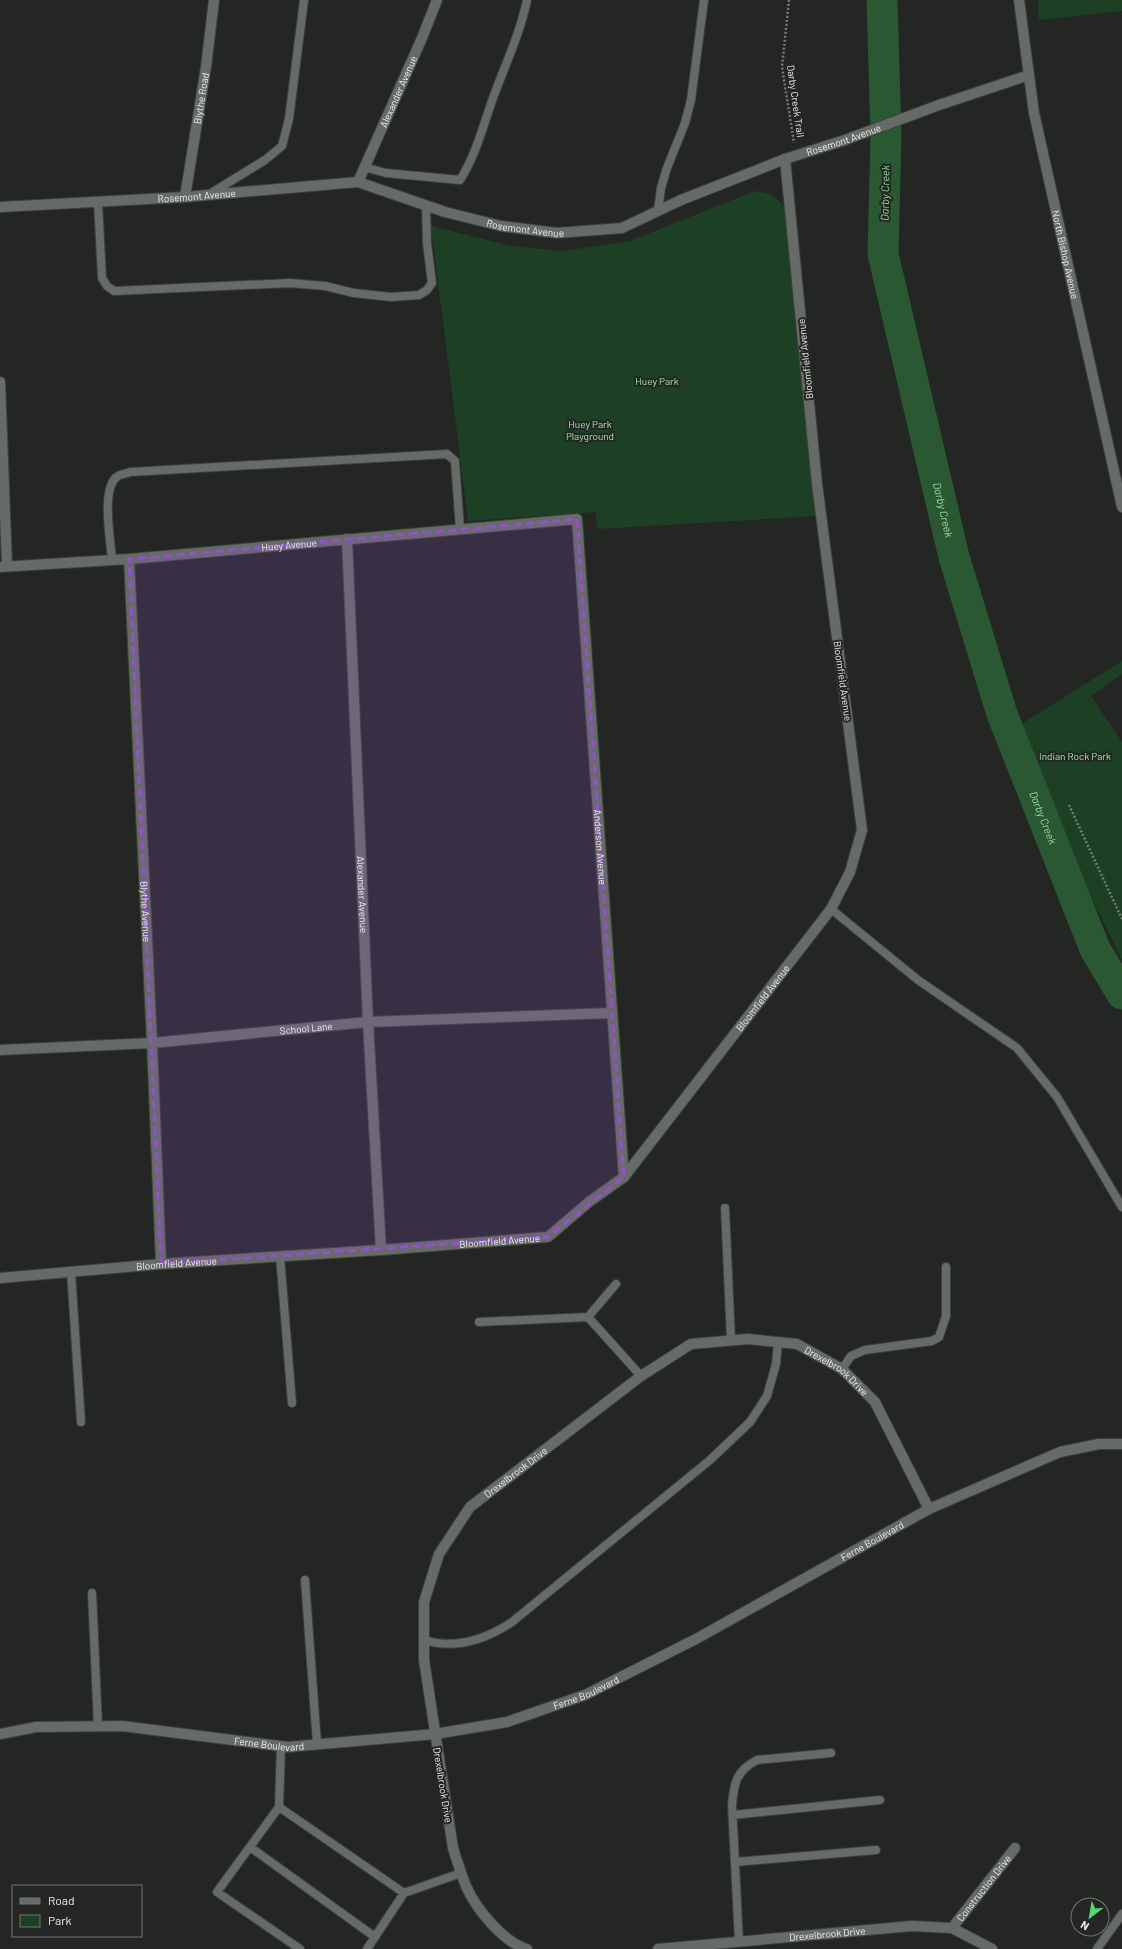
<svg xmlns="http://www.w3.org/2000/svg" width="1122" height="1949" viewBox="0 0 1122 1949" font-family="Barlow,sans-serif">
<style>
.green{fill:#1d4024}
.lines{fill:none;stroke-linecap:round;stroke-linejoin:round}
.river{stroke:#295832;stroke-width:31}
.lane-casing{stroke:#3d403e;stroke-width:10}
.street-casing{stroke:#3d403e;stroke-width:12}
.path{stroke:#777977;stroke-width:2.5;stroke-dasharray:2 2;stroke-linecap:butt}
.lane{stroke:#676b67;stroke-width:8}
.street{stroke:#676b67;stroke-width:10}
.marked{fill:#9253c8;fill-opacity:0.2;stroke:#9253c8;stroke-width:3;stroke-dasharray:8 5;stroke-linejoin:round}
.labels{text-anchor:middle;stroke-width:4;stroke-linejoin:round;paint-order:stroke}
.street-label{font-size:10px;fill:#eceeec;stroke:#232623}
.park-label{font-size:10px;fill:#9ee6a8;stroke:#232623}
.water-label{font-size:11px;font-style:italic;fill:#95dc9f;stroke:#232623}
</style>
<rect width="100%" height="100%" fill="#232623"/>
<path class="green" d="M1038,0H1122V11L1039,20Z
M755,191L771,194L786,208L818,516L597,529L596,512L468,521L431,226L511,246L563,251L630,241Z
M1122,661V674L1091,696L1122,742V960L1010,731Z"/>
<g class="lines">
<path class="river" id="s1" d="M882,0L886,135L883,254L954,557L1002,714L1095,949L1122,994"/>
<g class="lane-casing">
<path id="lane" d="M364,167L386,173L460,180C476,155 483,126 493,98C505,65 520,34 527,0
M208,195L265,160L282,146L289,119L304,0
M98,202L102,278L107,286L114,291L290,283L325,286L354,293L391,297L419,295L427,290L432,283L427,243L426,206
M658,211L661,188L667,168L685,123L691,100L704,0
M112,560C111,542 100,487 118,476C121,474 126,474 130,472L447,454L455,461L460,529
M831,909L918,980L1017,1048L1057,1097L1122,1207
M725,1208L731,1340
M280,1256L292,1403
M71,1272L81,1422
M588,1317L616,1284
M479,1322L588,1317L641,1376
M842,1369L851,1356L865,1350L932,1341L939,1337L946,1316V1267
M305,1580L317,1744
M92,1593L98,1726
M424,1640C456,1650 485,1640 512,1622L710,1460L750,1422L767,1396L776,1364L778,1342
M281,1746L279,1807L217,1892L300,1949
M279,1807L404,1893
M733,1815L880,1800
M250,1847L375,1937
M735,1862L876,1850
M739,1942L732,1805C734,1783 736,1771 757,1760L831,1753
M367,1949L404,1893L461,1873
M1097,1949L1122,1914"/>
</g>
<g class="street-casing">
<g id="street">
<path id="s2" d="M1019,0L1034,113L1122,507"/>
<path id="s3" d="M358,182L422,38L437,0"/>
<path id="s4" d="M185,197L206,67L214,0"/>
<path id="s5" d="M0,207L185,197L358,182L445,212L501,226L557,233L622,228L681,200L785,159L845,140L939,105L1029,75"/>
<path d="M0,382L7,566"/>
<path id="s6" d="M347,539L368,1022L381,1250"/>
<path id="s7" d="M129,559L152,1043L161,1264"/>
<path id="s8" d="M0,567L129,559L577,519L624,1177"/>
<path id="s9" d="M0,1050L152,1043L368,1022L612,1013"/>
<path id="s10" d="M0,1278L161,1264L381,1250L548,1237L589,1202L624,1177L831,909L850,872L862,830L817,484L785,159"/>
<path id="s11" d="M0,1734L36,1727L122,1726L288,1747L435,1734L507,1722L585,1695L696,1639L929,1509L1060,1452L1099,1444H1122"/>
<path id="s12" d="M952,1928L1015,1848"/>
<path id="s13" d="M527,1949C503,1942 476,1909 466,1886C461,1874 457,1861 453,1848L424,1660V1602L439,1554L470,1507L641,1376L691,1344L748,1339L797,1344L842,1369L875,1402L929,1509"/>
<path id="s14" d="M658,1949L912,1926L952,1928L992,1949"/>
</g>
</g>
<path class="path" d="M789,0L782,67L794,143
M1069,805L1122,919"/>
<use href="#lane" class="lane"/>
<use href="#street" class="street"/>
</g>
<path class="marked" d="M577,519L624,1177L548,1237L161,1264L129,559Z"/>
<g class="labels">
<g class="street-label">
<text dy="4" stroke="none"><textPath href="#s3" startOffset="99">Alexander Avenue</textPath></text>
<text dy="4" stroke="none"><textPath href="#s4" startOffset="100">Blythe Road</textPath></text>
<text transform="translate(796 101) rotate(82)" y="4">Darby Creek Trail</text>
<text dy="4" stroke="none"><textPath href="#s5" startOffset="869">Rosemont Avenue</textPath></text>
<text dy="4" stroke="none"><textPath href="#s5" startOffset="197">Rosemont Avenue</textPath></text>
<text dy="4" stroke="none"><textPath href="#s5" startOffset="533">Rosemont Avenue</textPath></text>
<text dy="4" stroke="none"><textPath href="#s2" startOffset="259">North Bishop Avenue</textPath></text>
<text transform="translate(805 359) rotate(-96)" y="4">Bloomfield Avenue</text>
<text dy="4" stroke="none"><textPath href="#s8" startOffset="290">Huey Avenue</textPath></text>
<text transform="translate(843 681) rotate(82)" y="4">Bloomfield Avenue</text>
<text dy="4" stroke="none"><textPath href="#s8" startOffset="908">Anderson Avenue</textPath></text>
<text dy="4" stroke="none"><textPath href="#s6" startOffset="356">Alexander Avenue</textPath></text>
<text dy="4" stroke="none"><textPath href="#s7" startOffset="353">Blythe Avenue</textPath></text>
<text dy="4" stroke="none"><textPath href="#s10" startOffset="873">Bloomfield Avenue</textPath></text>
<text dy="4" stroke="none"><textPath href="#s9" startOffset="307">School Lane</textPath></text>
<text dy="4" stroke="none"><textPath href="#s10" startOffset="501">Bloomfield Avenue</textPath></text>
<text dy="4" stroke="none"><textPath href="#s10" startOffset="177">Bloomfield Avenue</textPath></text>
<text dy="4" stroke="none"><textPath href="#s13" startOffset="914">Drexelbrook Drive</textPath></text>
<text dy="4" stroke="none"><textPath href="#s13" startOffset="542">Drexelbrook Drive</textPath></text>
<text dy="4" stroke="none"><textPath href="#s11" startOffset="919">Ferne Boulevard</textPath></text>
<text dy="4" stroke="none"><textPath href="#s11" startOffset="595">Ferne Boulevard</textPath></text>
<text dy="4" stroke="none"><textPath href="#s11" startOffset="271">Ferne Boulevard</textPath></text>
<text transform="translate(443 1785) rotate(81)" y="4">Drexelbrook Drive</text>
<text dy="4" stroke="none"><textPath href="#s12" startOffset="51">Construction Drive</textPath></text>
<text dy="4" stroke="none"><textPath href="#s14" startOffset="170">Drexelbrook Drive</textPath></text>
</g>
<g class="park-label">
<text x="657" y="385">Huey Park</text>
<text x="590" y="428">Huey Park<tspan x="590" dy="12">Playground</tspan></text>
<text x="1075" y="760">Indian Rock Park</text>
</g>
<g class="water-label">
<text transform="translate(885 193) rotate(-89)" y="4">Darby Creek</text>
<text dy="4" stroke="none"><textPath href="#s1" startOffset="517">Darby Creek</textPath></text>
<text dy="4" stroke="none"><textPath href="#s1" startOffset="841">Darby Creek</textPath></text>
</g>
</g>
<rect x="12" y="1885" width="130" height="52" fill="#232623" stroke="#737673"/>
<rect x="20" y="1898" width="20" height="6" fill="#676b67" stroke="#737673"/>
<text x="48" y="1905" font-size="12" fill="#eceeec">Road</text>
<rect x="20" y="1915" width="20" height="12" fill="#1d4024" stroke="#737673"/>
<text x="48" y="1925" font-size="12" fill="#eceeec">Park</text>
<g transform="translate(1090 1917) rotate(211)"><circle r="19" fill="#232623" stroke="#737673"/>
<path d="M0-3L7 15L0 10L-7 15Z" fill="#54d672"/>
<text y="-6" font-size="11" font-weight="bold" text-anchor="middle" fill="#eceeec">N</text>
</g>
</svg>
